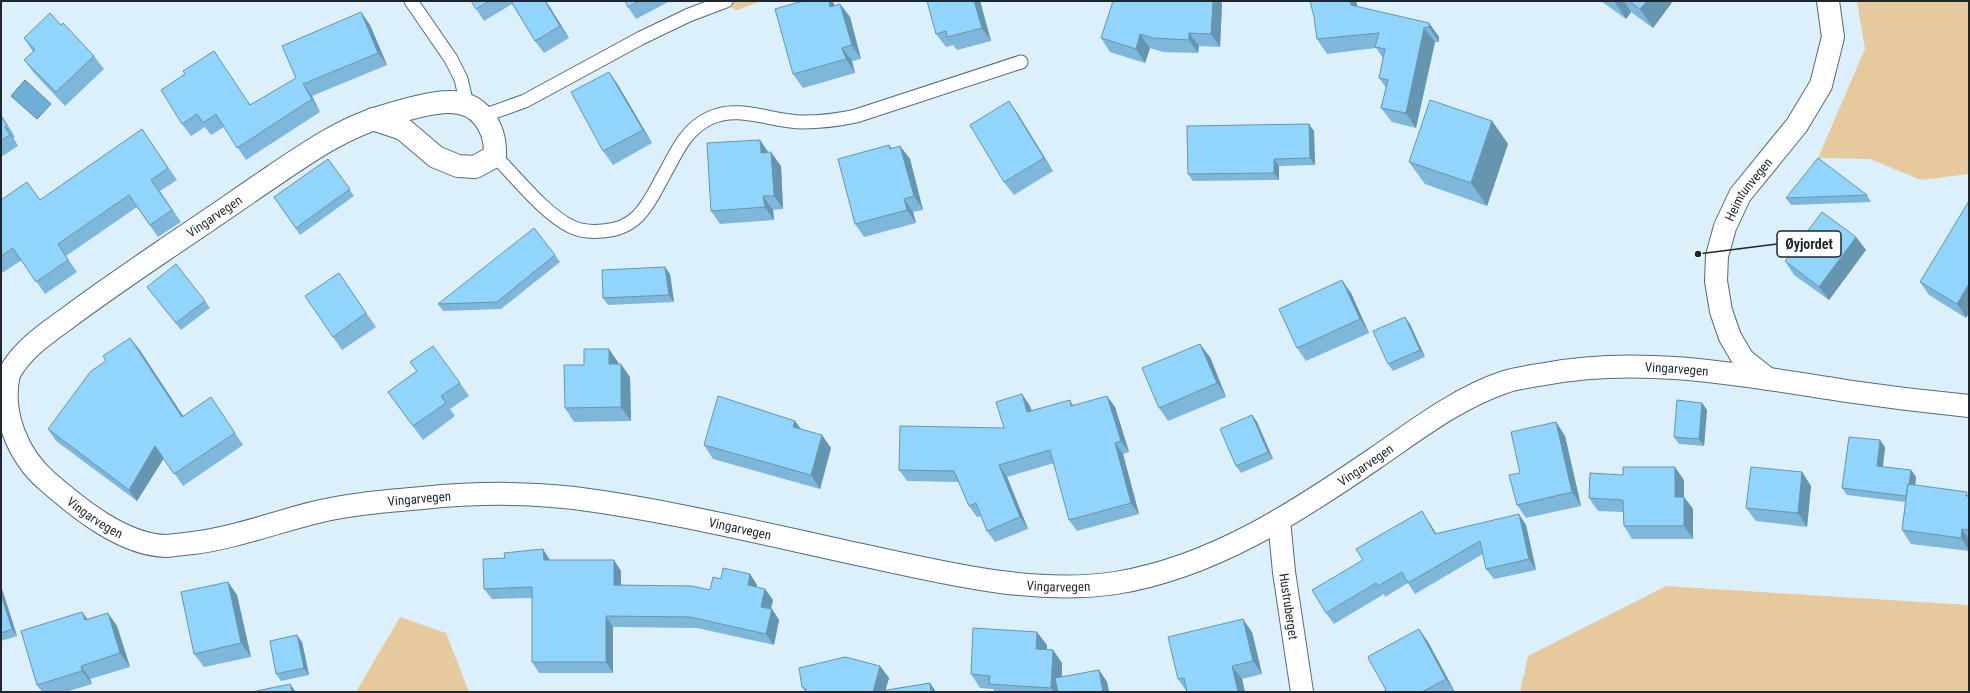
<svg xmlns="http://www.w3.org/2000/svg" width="1970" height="693" viewBox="0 0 1970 693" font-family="'Roboto Condensed',sans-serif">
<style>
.green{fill:#e6c99c}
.water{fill:#6dafd5;stroke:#5586a3}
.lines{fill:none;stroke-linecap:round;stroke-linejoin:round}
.service-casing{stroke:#556b78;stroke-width:15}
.minor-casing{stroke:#556b78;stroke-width:24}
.tertiary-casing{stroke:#556b78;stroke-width:24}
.service{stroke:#fff;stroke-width:13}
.minor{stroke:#fff;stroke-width:22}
.tertiary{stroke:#fff;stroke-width:22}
.wall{fill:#7eb7d9}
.shaded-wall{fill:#6695b0}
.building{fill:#92d5fc;stroke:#6695b0}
.labels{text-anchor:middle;stroke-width:3;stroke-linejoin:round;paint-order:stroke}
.street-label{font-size:13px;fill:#1e272d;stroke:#fff}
.leader{fill:none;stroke:#1e272d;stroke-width:1.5}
.callout-dot{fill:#1e272d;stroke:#fff;stroke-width:1.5}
.callout{fill:#fff;stroke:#1e272d;stroke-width:1.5}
.callout-label{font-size:14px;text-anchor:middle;font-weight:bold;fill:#1e272d}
</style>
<rect width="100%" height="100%" fill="#dcf0fc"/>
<path class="green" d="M715,1H762L737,10Z
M1857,1H1969V174L1921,180L1870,159L1818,158L1865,49Z
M1666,586L1969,605V692H1520L1528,656Z
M400,617L446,633L469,692H356Z"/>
<path class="water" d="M25,80L51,104L37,119L11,96Z"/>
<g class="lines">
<g class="service-casing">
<path id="service" d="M411,1L451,59L461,79L467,105
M483,116L525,101L641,38L689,15L726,1
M495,156C516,177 544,213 570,226C579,231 592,232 603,231C616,230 628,226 638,216C650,204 657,187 665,173C677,151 686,129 710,118C739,104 772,122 802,122C820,122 838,120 856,116L1021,62"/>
</g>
<g class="minor-casing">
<g id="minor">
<path id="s1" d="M1768,379L1743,359L1730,337L1721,311L1716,281L1717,256L1725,227L1740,195L1797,125L1821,85L1833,37L1828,1"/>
<path id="s2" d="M1279,520L1284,572L1302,692"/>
</g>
</g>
<g class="tertiary-casing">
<g id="tertiary">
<path id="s3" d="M373,119L403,129L436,157L458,166L475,167L495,156C496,127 480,101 448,102C432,102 397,112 381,117C341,129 307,153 273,176C242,197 212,218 182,238C144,264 105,290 69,317C47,333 22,349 9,374C0,413 18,456 47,481C78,508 123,545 166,546C168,546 192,543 193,543C234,538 273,523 313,513C348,504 387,501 422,498C472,493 524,492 574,498C674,511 772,536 871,557C950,574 1034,595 1116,583C1213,567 1295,513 1374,459C1415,431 1457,398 1505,382C1517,378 1532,376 1545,374C1644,355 1748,376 1846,391C1887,397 1928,402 1969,406"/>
</g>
</g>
<use href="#service" class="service"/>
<use href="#minor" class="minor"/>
<use href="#tertiary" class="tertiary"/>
</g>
<path class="wall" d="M471,1H546L569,38L544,53L535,41L512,4L484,21Z
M625,1H670L636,19L628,7Z
M803,1H832L835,6L840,4L850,17L861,59L852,61L855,73L803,88L793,74Z
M927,1H980L991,41L957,50L953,45L946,47L936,34Z
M1356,1L1358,7L1429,23L1439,37V42H1435L1416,128L1392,122L1381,108L1386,88L1379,78L1383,58L1376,48L1327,54L1317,39Z
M1601,1H1673L1653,28L1631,12L1626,19Z
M1222,4L1220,47L1199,46L1198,53L1163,52L1150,48L1145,63L1110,52L1101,38Z
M361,12L370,25L387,65L312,96L320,112L246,160L224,127L211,135L205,127L191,136L182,124L185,74L214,51L250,105L296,78Z
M24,38L94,56L104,69L65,106L34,73L24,60L33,52Z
M609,72L618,85L652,143L613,165L603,151Z
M1009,101L1018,114L1053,171L1014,195L1004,182Z
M1,115L15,137L13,138L18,146L1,157Z
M1492,121L1508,144L1487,206L1425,184L1409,162Z
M142,129L177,180L160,191L181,222L158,237L137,207L66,256L77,272L45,294L22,260L2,273L1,272V200H40Z
M1314,131L1315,165L1279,166V180L1193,181L1188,174Z
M889,145L892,148L900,146L910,159L923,210L913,212L916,223L864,237L855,224Z
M769,153L781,166L783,209L773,210L774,220L720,224L711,211Z
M328,159L354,196L300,235L274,197Z
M1867,195L1871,202L1791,205L1786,198Z
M1969,201V313L1966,318L1929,295L1920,282Z
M1856,237L1866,250L1829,300L1794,275L1785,261Z
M555,255L560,262L501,309L443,311L438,304Z
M339,273L376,327L342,350L305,296Z
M670,274L674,302L608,305L603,298Z
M147,287L205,301L210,308L181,330Z
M1351,293L1369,333L1306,361L1297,348Z
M1410,324L1425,357L1393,371L1388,364Z
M139,349L183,416L211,397L243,445L183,486L164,458L137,501L56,441L48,429Z
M1210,357L1226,397L1168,421L1159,408Z
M410,362L460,383L469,396L450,409L455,416L423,440L388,392L417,371Z
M618,362V364L630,377L631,421L574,422L565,408L584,365Z
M1070,400L1074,406L1115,407L1129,452L1123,454L1139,514L1077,531L1069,520L1054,463L1007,477L1028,529L995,542L987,531L981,516L977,517L969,506L959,482L907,481L899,470L1004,428L1030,406L1032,411Z
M1702,403L1707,410L1704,446L1679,444L1674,437Z
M1252,415L1257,422L1273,459L1241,473L1236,466Z
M795,421L801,429L831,448L820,489L713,459L704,445Z
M1556,422L1565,436L1581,506L1526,518L1517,505L1520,473Z
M1885,447L1883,467L1911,470L1916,477L1915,485L1969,495V551L1911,544L1902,530L1905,502L1847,495L1842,488Z
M1802,472L1811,486L1807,527L1756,521L1746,508Z
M1684,480V497L1693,509V539H1632L1624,526L1623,512L1598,511L1589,498Z
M1429,522L1436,533L1526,525L1536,570L1494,579L1486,569L1483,554L1415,594L1408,583L1385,597L1384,594L1334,624L1326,613Z
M505,558L550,560H614L621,571V585L710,590L721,579L750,574L757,585V587L765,589L773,600L771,609H772L779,620L774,645L697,628L613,627V673H539L532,662V598L492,599L484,589Z
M228,582L237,595L251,657L204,667L194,654Z
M1,586L17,636L1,641Z
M88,619L117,626L130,667L90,679L92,684L66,692H42L37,685Z
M1419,629L1428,642L1455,692H1383L1386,690Z
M1252,632L1262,674L1242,679L1245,692H1187L1178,679Z
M302,642L309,675L281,681L276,674Z
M1047,645V649L1053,650L1062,663V677L1099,670L1107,682L1109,692H995L993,689L980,688L971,674Z
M880,666L889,678L885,690L930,683L936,692H805L802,687Z"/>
<path class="shaded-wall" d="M545,1H546L569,38L560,26Z
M829,1H832L836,7H830Z
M974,1H980L991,41L982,28Z
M1213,1H1221L1222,4L1220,47L1211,34Z
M1350,1H1356L1361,20L1351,5Z
M1614,1H1624L1631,12L1626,19Z
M1647,1H1673L1653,28L1640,9Z
M840,4L850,17L861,59L852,45Z
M361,12L370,25L387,65L378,53Z
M1429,23L1439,37V42L1429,27Z
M1424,28L1435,42L1416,128L1406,113Z
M1189,33L1199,46L1198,53L1189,40Z
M1140,34L1150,48L1145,63L1136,49Z
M842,48L852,61L855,73L846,59Z
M609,72L618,85L652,143L643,130Z
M303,84L312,96L320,112L312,99Z
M1009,101L1018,114L1053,171L1044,158Z
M1,115L15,137L1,116Z
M1492,121L1508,144L1487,206L1471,183Z
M1309,124L1314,131L1315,165L1310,158Z
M5,127L13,138L18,146L10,135Z
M760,140L769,153H761Z
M900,146L910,159L923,210L914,196Z
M771,152L781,166L783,209L774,196Z
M1274,159L1279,166V180L1274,173Z
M763,196L773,210L774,220L765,207Z
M904,199L913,212L916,223L907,210Z
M1856,237L1866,250L1829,300L1819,287Z
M665,267L670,274L674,302L669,295Z
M1342,280L1351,293L1369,333L1360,319Z
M1969,284V313L1966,318L1957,304Z
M1405,317L1410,324L1425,357L1420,350Z
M130,338L139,349L191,428L182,417Z
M1200,344L1210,357L1226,397L1217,383Z
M609,349L618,362L619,377L609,364Z
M621,364L630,377L631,421L621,407Z
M1022,394L1030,406L1035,424L1027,412Z
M1107,396L1115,407L1129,452L1121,441Z
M1702,403L1707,410L1704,446L1699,439Z
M1252,415L1257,422L1273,459L1268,452Z
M795,421L804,434L793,427Z
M1556,422L1565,436L1581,506L1572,492Z
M822,435L831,448L820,489L811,475Z
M1880,440L1885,447L1882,473L1877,466Z
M1115,443L1123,454L1139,514L1131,503Z
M155,446L164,458L137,501L129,490Z
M999,465L1007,477L1028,529L1020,517Z
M1675,467L1684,480V497L1693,509V539L1684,526L1675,497Z
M1911,470L1916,477L1913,503L1908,496Z
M1802,472L1811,486L1807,527L1798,513Z
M1422,511L1429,522L1442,544L1435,534Z
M1519,514L1526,525L1536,570L1529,559Z
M1962,529L1969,539V550L1961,538Z
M543,549L550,560H544Z
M614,560L621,571V596L614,585Z
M750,574L757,585L755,596L748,585Z
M228,582L237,595L251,657L241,643Z
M1,586L17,636L12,629L1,594Z
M765,589L773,600L769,617L761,607Z
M772,609L779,620L774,645L766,634Z
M82,612L92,625L85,620Z
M108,613L117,626L130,667L120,653Z
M606,616L613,627V673L606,662Z
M1243,619L1252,632L1262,674L1253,661Z
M1419,629L1428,642L1455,692L1446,679Z
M1037,632L1047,645L1046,662L1036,649Z
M297,635L302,642L309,675L304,668Z
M1053,650L1062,663L1061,692H1054L1051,688Z
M81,666L90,679L92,684L82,671Z
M880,666L889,678L885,692H873Z
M1232,666L1242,679L1245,692H1238Z
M1099,670L1107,682L1109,692H1103Z
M930,683L936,692H931Z
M290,684L296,692H292Z"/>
<path class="building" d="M471,1H489L476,9Z
M511,1H545L560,26L535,41Z
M625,1H639L628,7Z
M803,1H829L830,7L840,4L852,45L842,48L846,59L793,74L775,9Z
M927,1H974L982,28L947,37L946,31L936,34Z
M1113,1H1213L1211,34L1189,33V40L1153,38L1140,34L1136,49L1101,38Z
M1310,1H1350L1351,5L1429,23V27L1424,28L1406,113L1381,108L1388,80L1379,78L1385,49L1375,47L1379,33L1317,39L1314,17Z
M1629,1H1647L1640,9Z
M361,12L378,53L303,84L312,99L237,148L216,114L203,123L197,114L182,124L161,90L185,74L183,71L214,51L250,105L296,78L282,46Z
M50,13L61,25L63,23L94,56L56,92L24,60L35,50L24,38Z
M609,72L643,130L603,151L571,92Z
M1430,100L1492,121L1471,183L1409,162Z
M1009,101L1044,158L1004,182L970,125Z
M1,116L7,125L5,127L10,135L1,140Z
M1309,124L1310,158L1274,159V173L1188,174L1187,126Z
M142,129L168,168L151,180L172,210L150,225L129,195L58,244L68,260L36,282L13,248L1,256V200L27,182L40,200Z
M760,140L761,153L771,152L774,196H763L765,207L711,211L707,143Z
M889,145L890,149L900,146L914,196L904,199L907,210L855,224L838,159Z
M1818,158L1867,195L1786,198Z
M328,159L350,189L296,228L274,197Z
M1969,201V284L1957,304L1920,282Z
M1822,212L1856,237L1819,287L1785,261Z
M534,228L555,255L497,302L438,304Z
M176,264L205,301L176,323L147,287Z
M665,267L669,295L603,298L602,270Z
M339,273L366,313L333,337L305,296Z
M1342,280L1360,319L1297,348L1279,309Z
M1405,317L1420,350L1388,364L1373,331Z
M130,338L182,417L211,397L235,433L174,474L155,446L129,490L48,429L91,371L106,361L103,356Z
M1200,344L1217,383L1159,408L1142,368Z
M433,346L460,383L441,396L446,403L413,426L388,392L417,371L410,362Z
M584,349H609V364H621V407L565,408L564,365H584Z
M1022,394L1027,412L1070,400L1071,406L1107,396L1121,441L1115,443L1131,503L1069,520L1050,450L999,465L1020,517L987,531L976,503L969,506L954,471L899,470L900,426L1004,428L996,402Z
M718,396L795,421L793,427L822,435L811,475L704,445Z
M1677,400L1702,403L1699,439L1674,437Z
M1252,415L1268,452L1236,466L1220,429Z
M1556,422L1572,492L1517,505L1509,475L1520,473L1511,432Z
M1849,437L1880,440L1877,466L1911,470L1909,485L1908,484L1906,496L1842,488Z
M1623,467H1675V497H1684V526H1624L1623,500L1589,498L1590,473L1623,475Z
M1751,467L1802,472L1798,513L1746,508Z
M1908,484L1967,492L1966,496H1969V530L1962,529L1961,538L1902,530Z
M1422,511L1435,534L1519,514L1529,559L1486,569L1480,541L1408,583L1402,572L1378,586L1376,583L1326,613L1312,590L1363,560L1356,549Z
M543,549L544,560H614V585L692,586L710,590L713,577L721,579L723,568L750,574L748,585L765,589L761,607L772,609L766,634L690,617L606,616V662H532V587L484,589L483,559L505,558L504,553Z
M228,582L241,643L194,654L181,592Z
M1,594L12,629L1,633Z
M82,612L85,620L108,613L120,653L81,666L82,671L37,685L21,631Z
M1243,619L1253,661L1232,666L1238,692H1187L1184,678L1178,679L1168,637Z
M973,628L1037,632L1036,649L1053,650L1051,688L989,684L990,676L971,674Z
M1419,629L1446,679L1422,692H1383L1386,690L1368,658L1369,656Z
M297,635L304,668L276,674L270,641Z
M845,657L880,666L873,692H806V689L802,687L799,668Z
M1099,670L1103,692H1058L1055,678Z
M930,683L931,692H875Z
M290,684L292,692H252Z"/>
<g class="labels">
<g class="street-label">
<text dy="5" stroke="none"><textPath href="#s1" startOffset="215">Heimtunvegen</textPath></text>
<text transform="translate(214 216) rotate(-34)" y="5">Vingarvegen</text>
<text dy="5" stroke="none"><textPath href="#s3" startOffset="2579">Vingarvegen</textPath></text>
<text dy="5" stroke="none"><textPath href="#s3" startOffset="2243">Vingarvegen</textPath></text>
<text dy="5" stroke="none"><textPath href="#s3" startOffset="1259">Vingarvegen</textPath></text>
<text dy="5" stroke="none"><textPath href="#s3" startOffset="923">Vingarvegen</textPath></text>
<text dy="5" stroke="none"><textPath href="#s3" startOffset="1583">Vingarvegen</textPath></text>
<text dy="5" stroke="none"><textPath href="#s3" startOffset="1907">Vingarvegen</textPath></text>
<text dy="5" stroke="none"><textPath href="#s2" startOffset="87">Hustruberget</textPath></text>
</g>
</g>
<path class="leader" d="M1698 254L1777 244"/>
<circle class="callout-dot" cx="1698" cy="254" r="4"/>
<rect class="callout" x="1777" y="231" width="64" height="26" rx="4"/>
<g class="callout-label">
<text x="1809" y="249">Øyjordet</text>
</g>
<rect width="1970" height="693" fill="none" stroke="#1e272d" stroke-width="4"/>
</svg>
